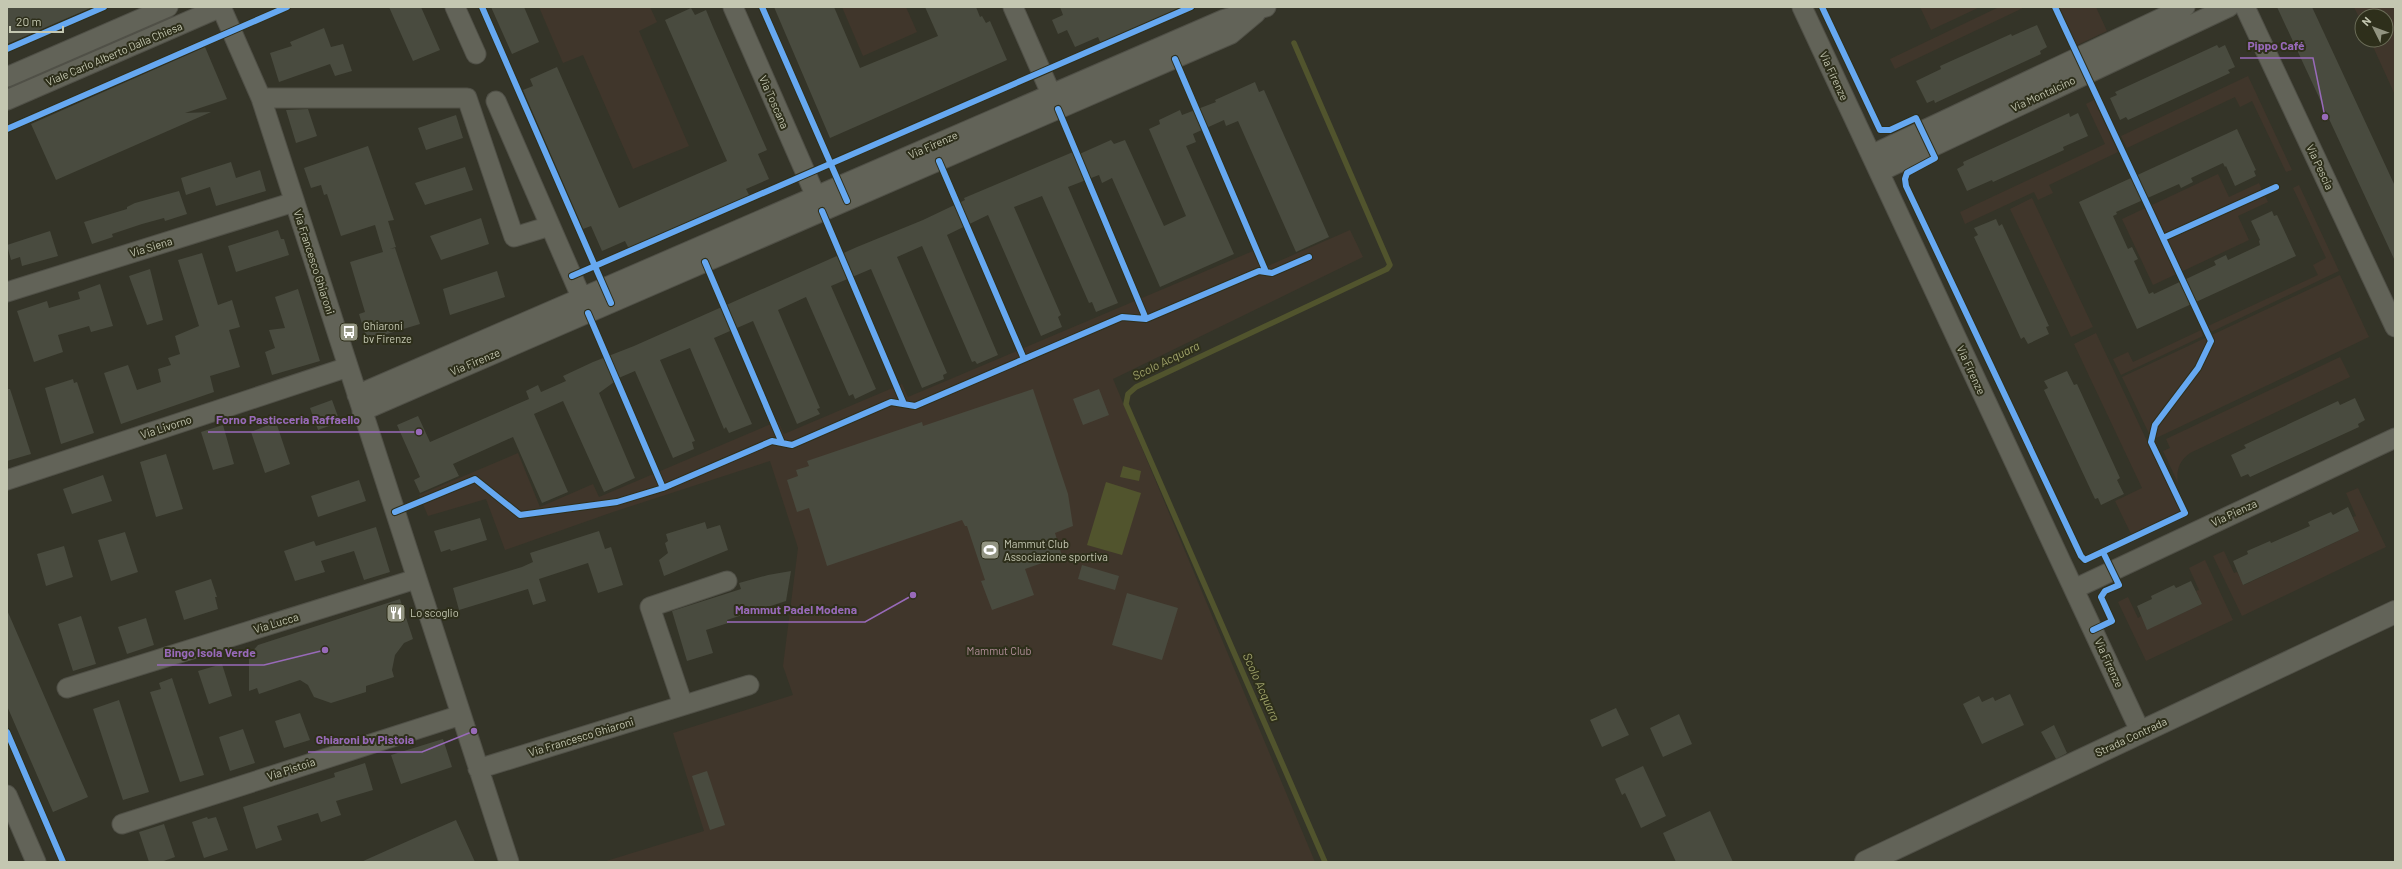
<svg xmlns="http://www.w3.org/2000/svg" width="2402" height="869" viewBox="0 0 2402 869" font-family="Barlow,sans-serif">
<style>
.green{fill:#40362b}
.water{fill:#51542d}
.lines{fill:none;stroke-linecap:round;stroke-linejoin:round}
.stream{stroke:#51542d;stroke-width:5.5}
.building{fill:#494b3f}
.minor-casing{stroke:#505047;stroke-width:21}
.tertiary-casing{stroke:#505047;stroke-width:24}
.minor{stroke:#626358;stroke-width:19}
.tertiary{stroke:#626358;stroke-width:22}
.cycleway-casing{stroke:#2e2f1b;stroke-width:8}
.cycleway{stroke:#66a8f1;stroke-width:6}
.labels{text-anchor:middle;stroke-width:4;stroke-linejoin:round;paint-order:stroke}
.street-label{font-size:11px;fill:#c4c7b1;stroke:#2e2f1b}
.poi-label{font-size:11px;fill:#c4c7b1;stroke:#2e2f1b;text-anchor:start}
.park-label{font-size:11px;fill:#b18e98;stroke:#2e2f1b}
.water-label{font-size:12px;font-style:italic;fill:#a2a56b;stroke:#2e2f1b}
.leader{fill:none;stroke:#986ab9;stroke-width:1.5}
.callout-dot{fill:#986ab9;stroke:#2e2f1b;stroke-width:1.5}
.callout-label{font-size:12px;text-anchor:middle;font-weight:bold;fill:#986ab9;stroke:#2e2f1b;stroke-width:4;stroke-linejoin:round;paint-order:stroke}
</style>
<rect width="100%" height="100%" fill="#343428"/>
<path class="green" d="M539,7H650L657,22L639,31L689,146L633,169L583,55L563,63Z
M842,7H906L917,32L863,56Z
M1920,7H1980L1931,30Z
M1999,7H2025L1895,69L1890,59Z
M2052,7H2096L2107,31L2071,48Z
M2354,7H2395V95L2370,40H2386V16H2362V24Z
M2248,76L2292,170L2286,172L2252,101L2240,107L2235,97L2127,148L2121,136Z
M2094,100L2118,152L2049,185L2053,193L2038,200L2034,192L1965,224L1960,212L2105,144L2086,104Z
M2218,174L2229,197L2259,183L2268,202L2238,216L2249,240L2153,285L2122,219Z
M2299,185L2339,271L2211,332L2208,326L2318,275L2313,265L2326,258L2293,188Z
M2032,198L2093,327L2071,337L2010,209Z
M1350,230L1363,257L1113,379L1315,862H603L704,831L673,733L793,695L783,666L798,548L770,461L613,512L505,550L486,499L428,516L419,495L518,453L540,507L593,484L599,497L778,421L784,434L902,384L908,397L1253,251L1261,269Z
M2340,275L2369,337L2152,440L2122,377Z
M2201,330L2203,336L2121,375L2113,359L2128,352L2133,362Z
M2096,333L2180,511L2131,534L2115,501L2142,488L2074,344Z
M2340,357L2350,377L2190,453C2179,461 2176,470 2178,483L2163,451L2170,448L2166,439Z
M2358,488L2386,547L2242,616L2213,556L2224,551L2234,573L2237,572L2244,585L2359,531L2353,517L2356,516L2346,493Z
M2205,560L2233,620L2146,661L2118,602L2128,597L2138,618L2141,616L2148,629L2202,604L2196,591L2199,590L2189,568Z"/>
<path class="water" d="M1123,466L1141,471L1139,481L1120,477Z
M1106,482L1141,493L1122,555L1087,545Z"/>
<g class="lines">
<path class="stream" d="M1294,43L1390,265L1387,269L1136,387L1128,394L1126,404L1325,862"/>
</g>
<path class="building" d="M7,7H93L7,44Z
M389,7H421L440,50L413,61Z
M491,7H524L539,42L512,54Z
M774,7H834L860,68L938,36L925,7H976L980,17L982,16L986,23L990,21L1007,60L830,138Z
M1060,7H1181L1101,44L1098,37L1075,47L1067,30L1058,34L1052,20L1063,15Z
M2277,7H2312L2395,186V261Z
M691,8L695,15L706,10L713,27L767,150L758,154L769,179L746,189L750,197L662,235L629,249L625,241L602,251L591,226L583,229L523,90L533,86L530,79L557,67L619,208L727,161L665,20Z
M2037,25L2047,47L2040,51L2041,54L1935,103L1934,100L1927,103L1916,81L1941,69L1940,66L2011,34L2012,36Z
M324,28L331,47L343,44L352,71L335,76L330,64L279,82L270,53L292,46L290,42Z
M2217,45L2219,48L2225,45L2235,67L2228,70L2230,73L2128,120L2126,117L2120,120L2110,98L2117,95L2115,92Z
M205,47L227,99L185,113L211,112L56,180L31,124Z
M1255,82L1259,92L1264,90L1329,237L1296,252L1238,121L1226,126L1224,120L1193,134L1196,142L1186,146L1234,254L1160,287L1112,178L1102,183L1099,175L1068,187L1118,303L1096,312L1092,302L1089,303L1042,196L1014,207L1061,315L1058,317L1062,327L1041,336L988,215L947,235L998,355L977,364L975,361L972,362L922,246L897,257L947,373L943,375L944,379L922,388L871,269L831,286L876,389L855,399L853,394L849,396L806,297L778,310L820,408L817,409L820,414L797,424L753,321L714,338L752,424L729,433L726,427L724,429L690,348L660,360L695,441L692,442L694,449L673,458L635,371L621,377L599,393L635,478L604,492L563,401L534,414L568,492L542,503L513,437L453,464L459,476L420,493L414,480L420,477L397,425L418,416L430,442L529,399L526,391L538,385L541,392L566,381L563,376L593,362L634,346L857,247L923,220L965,200L964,198L1073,152L1075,156L1111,140L1114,144L1125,140L1164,226L1186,216L1149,129L1160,124L1159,120L1180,110L1182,115L1216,102L1215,100Z
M308,109L317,136L296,143L286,110Z
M2069,113L2070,117L2078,113L2088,136L2063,147L2064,150L1993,182L1992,180L1967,191L1957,169L1964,165L1963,162Z
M456,115L463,138L426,150L418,128Z
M2237,129L2256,170L2254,171L2256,176L2235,186L2226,166L2225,167L2223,163L2191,178L2193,182L2181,188L2179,184L2116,212L2117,214L2113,216L2128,249L2132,247L2138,259L2134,261L2149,294L2153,292L2154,294L2216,265L2214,261L2226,255L2228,260L2260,245L2259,241L2260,240L2251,221L2272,211L2274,216L2277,215L2296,256L2137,329L2079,202Z
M368,146L394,220L388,221L396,247L390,249L395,248L420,324L367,340L359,314L365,312L350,262L383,252L375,225L341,236L327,194L324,195L321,185L311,188L304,168Z
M231,162L236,178L260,170L266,191L216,206L210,187L186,195L181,178Z
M465,167L473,190L425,205L415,183Z
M179,191L187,214L165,221L164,218L142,224L112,234L113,237L92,244L84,222L127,209V207L135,203Z
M481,218L489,244L441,260L430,236Z
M1996,219L1999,226L2002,224L2049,326L2046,327L2049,334L2028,344L2024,337L2021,339L1974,237L1978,235L1974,228Z
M278,230L281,239H284L289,255L236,272L228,246Z
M50,231L58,256L22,266L20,257L11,260L7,245Z
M202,253L218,305L232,300L240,327L229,330L240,367L210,376L214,392L121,424L104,373L128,365L137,390L161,382L158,369L171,365L168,358L180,354L175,336L199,326L178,260Z
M150,269L163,320L147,325L129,276Z
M497,271L505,297L450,315L443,289Z
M100,284L113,326L91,332L89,326L58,335L63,352L34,362L17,311L47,301L49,308L80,299L78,292Z
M298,289L320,361L272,375L265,352L275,348L269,330L285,328L275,297Z
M2067,371L2074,385L2077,384L2120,478L2117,480L2124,494L2101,505L2098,498L2095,499L2044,390L2048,388L2044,381Z
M73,379L74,383L77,382L94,433L61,444L45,388Z
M7,389H10L31,454L7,461Z
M1033,389L1068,494L1073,526L1055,533L1062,556L1025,569L1034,595L992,610L981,581L985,580L967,526H965L962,520L827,566L809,508L797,512L787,480L798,476L796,470L809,466L807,461L922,422L923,426Z
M1099,389L1109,415L1083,425L1073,399Z
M2355,398L2365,420L2358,424L2359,427L2250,477L2248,474L2241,477L2231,455L2246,448L2244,445L2338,401L2340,405Z
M332,400L340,422L318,430L310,408Z
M276,422L290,464L265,473L251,432Z
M223,425L234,464L213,470L201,432Z
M166,454L183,509L156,517L140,462Z
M103,475L112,501L72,514L63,489Z
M359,480L366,501L318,517L311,496Z
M2348,507L2359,531L2243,585L2233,561L2248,554L2247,551L2270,541L2271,543L2310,526L2308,522L2331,512L2333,515Z
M480,518L487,540L451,551L450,549L441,552L434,531Z
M705,522L707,529L720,525L728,550L664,576L659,560L668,553L665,543L668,541L666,534Z
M376,527L390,572L364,580L354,551L321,561L325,572L295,581L284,551L314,541L316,546Z
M599,531L605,549L611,547L623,585L598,593L588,563L539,579L546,601L533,605L528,589L459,610L453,588L522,567L533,562L530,553Z
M125,532L138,572L111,581L98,540Z
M64,546L73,577L46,586L37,554Z
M1082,565L1119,576L1115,590L1078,579Z
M791,571L786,601L727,620L728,623L706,630L713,653L687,661L672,611L741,589L739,583L768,575Z
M211,579L217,597H215L218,609L184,620L175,591Z
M2191,581L2202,604L2147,630L2137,606L2152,599L2151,596L2174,585L2176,588Z
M1127,593L1178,608L1162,660L1112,645Z
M400,599L413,639L404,643L395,655L392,670L394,677L366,686V692L331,703L314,697L308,685L300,680L259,694L257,688L249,691V655L258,645Z
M7,610L88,797L53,812L7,706Z
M81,616L96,664L73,671L58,624Z
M146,618L154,645L127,654L118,627Z
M222,664L232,696L209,704L198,671Z
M172,678L204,775L180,782L150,692L161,689L159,683Z
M2010,694L2024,725L1982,744L1963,704L1979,696L1982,702L1993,697L1995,701Z
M119,700L149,792L123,800L93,709Z
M1616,708L1629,735L1602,747L1590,720Z
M300,713L310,740L284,748L275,721Z
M1679,714L1692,744L1663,757L1650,728Z
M2054,725L2067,753L2056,759L2041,732Z
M243,729L255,763L230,771L219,737Z
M443,739L452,767L401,784L391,755Z
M365,763L373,790L336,801L341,815L321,822L318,813L277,826L282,840L256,849L243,807L335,777L334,773Z
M1643,766L1666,816L1641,828L1625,793L1622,795L1615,779Z
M707,771L725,825L710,830L692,776Z
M1710,811L1733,862H1676L1663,833Z
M207,817L208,819L216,817L228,850L204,858L192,822Z
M456,820L475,862H361L417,837Z
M164,824L175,857L161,862H149L139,832Z"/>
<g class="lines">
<g class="minor-casing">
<path id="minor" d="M221,7L261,98L509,862
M455,7L476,54
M733,7L821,208
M1013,7L1056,105
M1802,7L2141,733
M2245,7L2395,327
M7,77L168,7
M261,98H467L514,237L550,226
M7,100L221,7
M496,101L586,308
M1871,155L2185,7
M1879,172L2229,7
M7,292L294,202
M357,395L1225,19L1266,7
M362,411L1231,34L1256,13
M7,480L348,367
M2074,589L2395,438
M67,688L416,579
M683,705L650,607L727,581
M478,769L749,685
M7,795L36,862
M122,824L461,715"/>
</g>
<g class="tertiary-casing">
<path id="tertiary" d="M1866,862L2395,612"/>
</g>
<use href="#minor" class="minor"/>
<use href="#tertiary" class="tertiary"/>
<g class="cycleway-casing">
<path id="cycleway" d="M482,7L611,303
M762,7L847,201
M1822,7L1880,130H1890L1916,118L1935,158L1907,173L1905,179L1906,186L2081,556L2085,560L2185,513L2151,442L2155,425L2198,368L2211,341L2055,7
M7,49L104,7
M1175,59L1266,272
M1058,109L1146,319
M7,129L287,7
M939,161L1024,359
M822,211L904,404
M2163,238L2276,187
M705,262L782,443
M572,276L1191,7
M588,313L663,488
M395,512L475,479L520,515L617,502L663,488L772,441L792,445L891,402L915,406L1122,317L1146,319L1259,271L1272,273L1309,257
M2093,630L2112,621L2101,597L2105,591L2119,585L2103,552
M7,732L63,862"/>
</g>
<use href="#cycleway" class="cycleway"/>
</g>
<defs>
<g id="bus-square" transform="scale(1)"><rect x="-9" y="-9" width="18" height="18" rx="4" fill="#929481" stroke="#2e2f1b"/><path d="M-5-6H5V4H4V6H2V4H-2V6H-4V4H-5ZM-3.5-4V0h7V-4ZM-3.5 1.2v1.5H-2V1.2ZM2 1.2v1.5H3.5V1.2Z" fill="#fff"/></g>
<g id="stadium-square" transform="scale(1)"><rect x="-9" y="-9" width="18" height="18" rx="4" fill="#929481" stroke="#2e2f1b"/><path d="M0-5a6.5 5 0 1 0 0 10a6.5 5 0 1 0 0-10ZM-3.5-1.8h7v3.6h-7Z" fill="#fff"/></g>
<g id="restaurant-square" transform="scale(1)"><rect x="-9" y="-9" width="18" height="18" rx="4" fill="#929481" stroke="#2e2f1b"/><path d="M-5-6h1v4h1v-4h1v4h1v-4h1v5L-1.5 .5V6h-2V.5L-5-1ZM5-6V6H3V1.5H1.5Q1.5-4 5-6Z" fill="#fff"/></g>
</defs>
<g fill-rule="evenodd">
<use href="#bus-square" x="349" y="332"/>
<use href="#stadium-square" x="990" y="550"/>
<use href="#restaurant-square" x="396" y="613"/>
</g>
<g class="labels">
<g class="street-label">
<text transform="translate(114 54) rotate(-23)" y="4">Viale Carlo Alberto Dalla Chiesa</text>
<text transform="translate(1834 76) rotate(65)" y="4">Via Firenze</text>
<text transform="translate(2043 94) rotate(-25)" y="4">Via Montalcino</text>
<text transform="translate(774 102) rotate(66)" y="4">Via Toscana</text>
<text transform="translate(933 145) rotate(-24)" y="4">Via Firenze</text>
<text transform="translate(2320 167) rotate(65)" y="4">Via Pescia</text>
<text transform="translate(151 247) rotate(-17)" y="4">Via Siena</text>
<text transform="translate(314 262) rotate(72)" y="4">Via Francesco Ghiaroni</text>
<text transform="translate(475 362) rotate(-23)" y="4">Via Firenze</text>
<text transform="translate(1971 370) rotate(65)" y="4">Via Firenze</text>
<text transform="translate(166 427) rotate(-18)" y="4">Via Livorno</text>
<text transform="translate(2234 513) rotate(-25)" y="4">Via Pienza</text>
<text transform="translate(276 623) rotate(-17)" y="4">Via Lucca</text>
<text transform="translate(2109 663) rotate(65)" y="4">Via Firenze</text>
<text transform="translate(581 737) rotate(-17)" y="4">Via Francesco Ghiaroni</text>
<text transform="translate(2131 737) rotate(-25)" y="4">Strada Contrada</text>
<text transform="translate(291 769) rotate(-18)" y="4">Via Pistoia</text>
</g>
<g class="poi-label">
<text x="363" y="330">Ghiaroni<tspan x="363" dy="13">bv Firenze</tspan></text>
<text x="1004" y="548">Mammut Club<tspan x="1004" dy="13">Associazione sportiva</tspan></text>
<text x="410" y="617">Lo scoglio</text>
</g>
<g class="park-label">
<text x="999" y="655">Mammut Club</text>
</g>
<g class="water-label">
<text transform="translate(1166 361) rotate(-26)" y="4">Scolo Acquara</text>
<text transform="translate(1261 687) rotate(66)" y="4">Scolo Acquara</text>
</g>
</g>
<path class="leader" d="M2325 117L2313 58H2240M419 432L368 432H208M913 595L865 622H727M325 650L264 665H157M474 731L422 752H308"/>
<g class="callout-dot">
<circle cx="2325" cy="117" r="4"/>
<circle cx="419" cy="432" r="4"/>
<circle cx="913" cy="595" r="4"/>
<circle cx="325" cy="650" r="4"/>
<circle cx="474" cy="731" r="4"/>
</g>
<g class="callout-label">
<text x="2276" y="50">Pippo Café</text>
<text x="288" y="424">Forno Pasticceria Raffaello</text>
<text x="796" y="614">Mammut Padel Modena</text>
<text x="210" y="657">Bingo Isola Verde</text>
<text x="365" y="744">Ghiaroni bv Pistoia</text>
</g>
<rect width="2402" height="869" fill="none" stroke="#c4c7b1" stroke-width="16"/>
<g transform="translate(2374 28) rotate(312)"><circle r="19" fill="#2e2f1b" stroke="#6a6c57"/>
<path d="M0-3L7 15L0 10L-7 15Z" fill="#929481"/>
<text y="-6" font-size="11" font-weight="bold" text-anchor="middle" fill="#c4c7b1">N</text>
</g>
<path d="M10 26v6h53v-6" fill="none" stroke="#c4c7b1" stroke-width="2"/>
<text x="16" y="26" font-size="12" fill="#c4c7b1" stroke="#2e2f1b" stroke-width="3" paint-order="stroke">20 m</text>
</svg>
